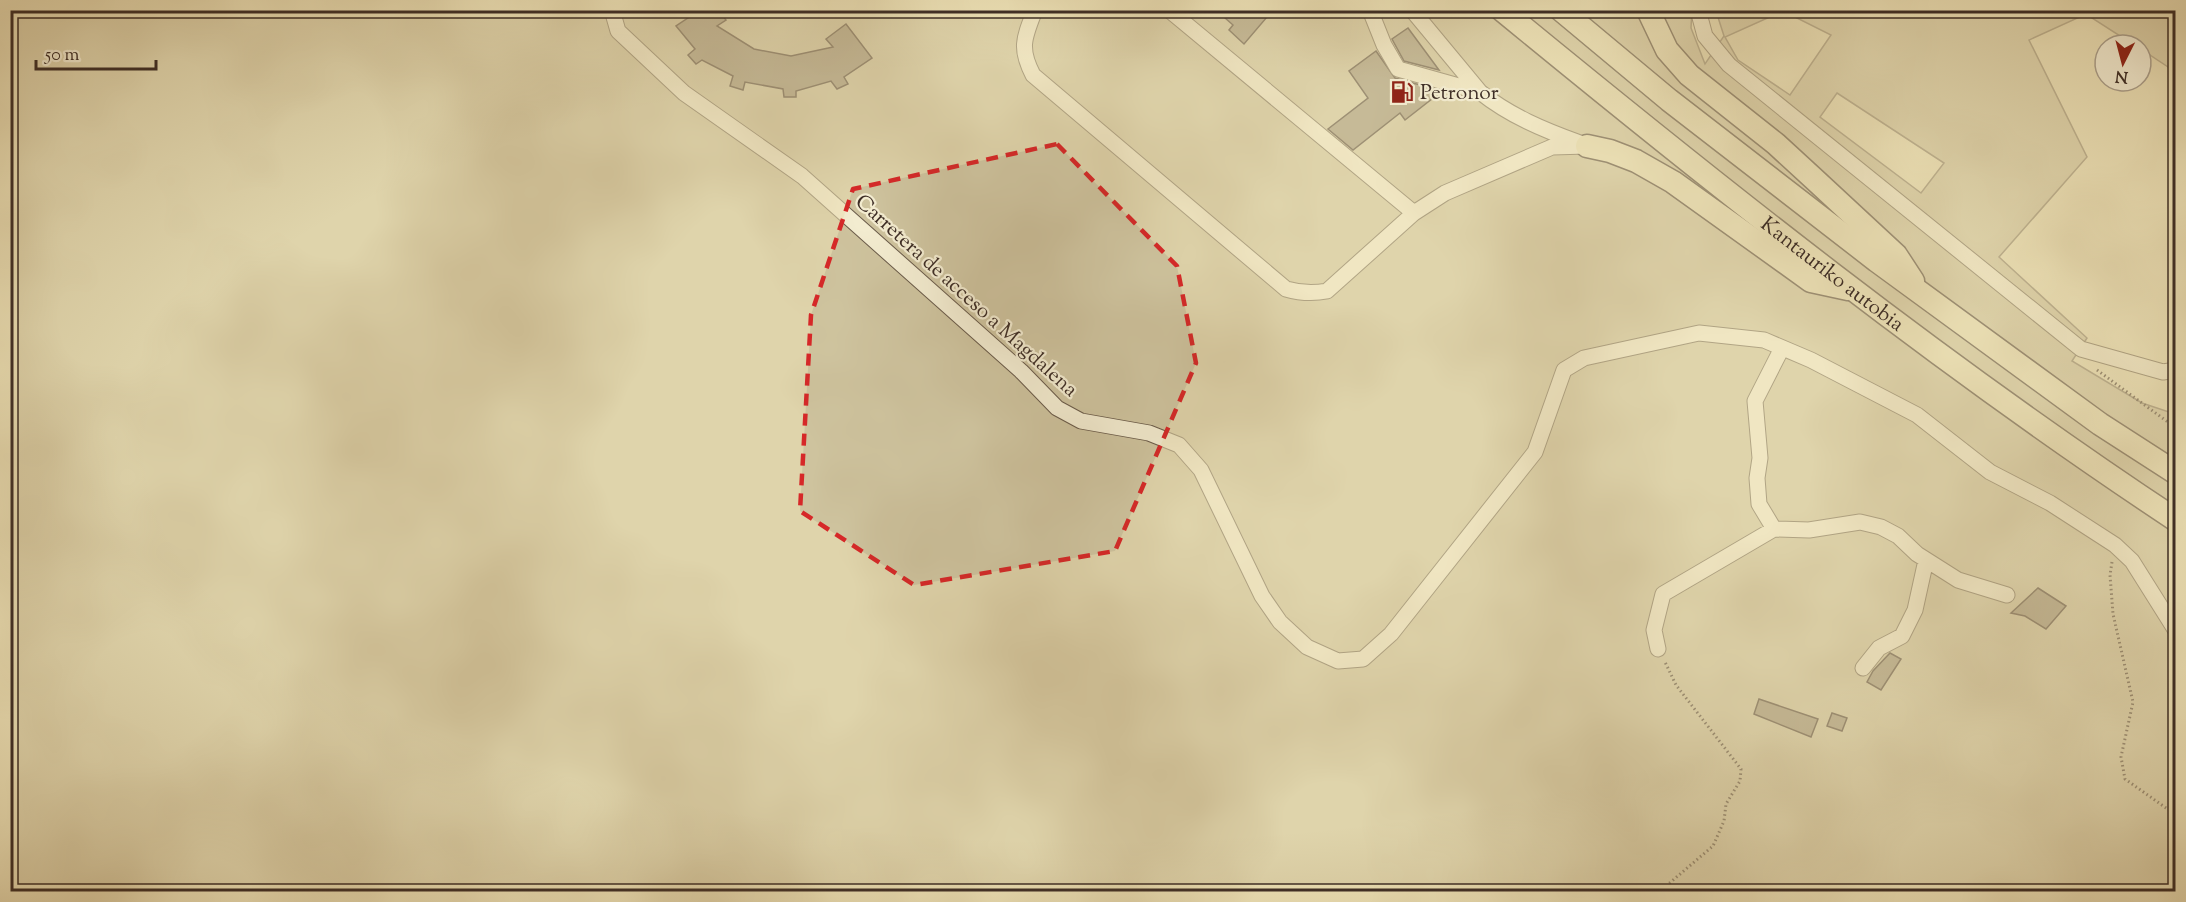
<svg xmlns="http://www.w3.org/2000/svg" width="2186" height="902" viewBox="0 0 2186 902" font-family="'Sorts Mill Goudy',serif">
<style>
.green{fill:#cec39e;stroke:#867862;stroke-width:1.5;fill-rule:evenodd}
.building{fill:#988b71;stroke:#3e2e26;stroke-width:1.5}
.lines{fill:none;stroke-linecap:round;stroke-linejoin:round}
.minor-casing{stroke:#6a5b4a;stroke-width:17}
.highway-casing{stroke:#3e2e26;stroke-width:25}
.path{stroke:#3e2e26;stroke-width:3;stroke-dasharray:1.5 3;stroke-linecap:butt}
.minor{stroke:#f3ecd0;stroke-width:15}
.highway{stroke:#ece1b6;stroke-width:22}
.marked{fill:none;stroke:#d62828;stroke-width:4.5;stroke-dasharray:12 8;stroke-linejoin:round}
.labels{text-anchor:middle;stroke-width:4.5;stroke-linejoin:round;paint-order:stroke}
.poi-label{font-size:21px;fill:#3e2e26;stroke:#f3ecd0;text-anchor:start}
.street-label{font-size:21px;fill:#3e2e26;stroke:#f3ecd0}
</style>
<rect width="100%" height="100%" fill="#ece1b6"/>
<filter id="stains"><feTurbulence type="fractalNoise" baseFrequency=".00333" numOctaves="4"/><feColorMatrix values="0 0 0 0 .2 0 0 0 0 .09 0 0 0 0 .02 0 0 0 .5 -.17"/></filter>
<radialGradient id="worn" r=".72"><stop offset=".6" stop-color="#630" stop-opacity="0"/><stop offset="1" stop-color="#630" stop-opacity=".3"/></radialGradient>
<path class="green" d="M1692,10L1691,28L1705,64L1724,36L1716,11H2175V79L2168,67L2141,49V45H2134L2086,14L2029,40L2087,157L1999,257L2087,338L2072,361L2142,403L2175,414V891H11L10,11ZM1783,11L1831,35L1790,95L1738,60L1725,37ZM1837,93L1944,163L1921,193L1820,117Z"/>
<path class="building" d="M700,10H718L726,20L717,26L754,49L791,56L833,47L826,39L846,24L872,58L844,77L848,84L837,89L831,81L796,91V97H784L783,89L745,82L743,90L730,86L733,76L702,60L696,64L688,55L695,49L676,26Z
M1216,10H1273L1244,44L1229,30L1233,25Z
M1408,28L1439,70L1404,61L1392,39Z
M1376,51L1395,78L1442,91L1405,120L1400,113L1353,150L1328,129L1368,98L1349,71Z
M2038,588L2066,606L2046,629L2025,616L2011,613Z
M1890,653L1901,659L1881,690L1867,682L1873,671Z
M1759,699L1818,719L1811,737L1754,714Z
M1832,713L1847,718L1842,731L1827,726Z"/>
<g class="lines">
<g class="minor-casing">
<path id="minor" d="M612,10L618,31L684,93L802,176L1021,371L1057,408L1081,421L1149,433L1179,445L1201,470L1262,596L1280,622L1307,647L1338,661L1363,659L1391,634L1535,452L1564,370L1584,358L1699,333L1764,340L1811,360L1917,415L1990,472L2050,503L2115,545L2132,561L2176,631
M1035,10C1024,38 1019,48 1033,75L1286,289C1300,293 1312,294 1327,291L1414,213L1445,193L1552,147L1587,146
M1169,10L1414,213
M1370,10L1384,45L1398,69L1480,92
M1412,10L1480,92C1510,116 1544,130 1580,143
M1698,10L1705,36L1729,65L2081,349L2163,372L2176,370
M1774,529L1759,504L1757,478L1760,458L1755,401L1782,348
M1658,649L1654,630L1663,594L1774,529L1809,530L1860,522L1881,527L1898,536L1917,554L1958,580L2007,595
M1863,668L1879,648L1902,636L1915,610L1926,560"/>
</g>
<g class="highway-casing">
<g id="highway">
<path id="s1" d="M1502,10C1720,189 1940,364 2176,520"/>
<path d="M1561,10L1669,100L1877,261L2100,424L2176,473"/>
<path d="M1648,10L1667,50L1689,75L1776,144L1813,178L1896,255L1913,281"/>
<path d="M1587,146L1610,151L1636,161L1673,182L1811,281L1848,289"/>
</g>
</g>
<path class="path" d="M2097,370L2176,428
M2112,562L2110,575L2113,614L2133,702L2121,757L2125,779L2176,815
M1659,892L1713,846L1724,821L1726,804L1740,781L1741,769L1676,685L1665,662"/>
<use href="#minor" class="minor"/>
<use href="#highway" class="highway"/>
</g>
<path d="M0 0H2186V902H0ZM1057,144L1177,266L1196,363L1115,551L914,585L800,511L811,315L853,189Z" fill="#ece1b6" fill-opacity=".55" fill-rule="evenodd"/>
<path class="marked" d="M1057,144L1177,266L1196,363L1115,551L914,585L800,511L811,315L853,189Z"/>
<defs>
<g id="fuel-bare" transform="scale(1.8)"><path d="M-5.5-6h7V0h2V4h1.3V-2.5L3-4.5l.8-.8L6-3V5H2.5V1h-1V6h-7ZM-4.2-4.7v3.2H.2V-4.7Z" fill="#8f2418" stroke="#f3ecd0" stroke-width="2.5" paint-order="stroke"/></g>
</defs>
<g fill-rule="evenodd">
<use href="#fuel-bare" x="1402" y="92"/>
</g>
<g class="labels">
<g class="poi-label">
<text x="1420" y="99">Petronor</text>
</g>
<g class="street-label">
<text dy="7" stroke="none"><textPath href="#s1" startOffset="423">Kantauriko autobia</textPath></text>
<text transform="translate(967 295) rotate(42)" y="7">Carretera de acceso a Magdalena</text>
</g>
</g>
<rect width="2186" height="902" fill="none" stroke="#ece1b6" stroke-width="36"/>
<rect x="12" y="12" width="2162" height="878" fill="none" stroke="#3e2e26" stroke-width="3"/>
<rect x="18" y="18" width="2150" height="866" fill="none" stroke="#3e2e26" stroke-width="1.5"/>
<g transform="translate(2123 63) rotate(186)"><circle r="28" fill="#f3ecd0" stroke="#aba08c" stroke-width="1.5"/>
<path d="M0-4.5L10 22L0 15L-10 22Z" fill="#8f2418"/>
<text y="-9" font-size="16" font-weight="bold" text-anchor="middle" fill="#3e2e26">N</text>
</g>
<path d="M36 60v9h120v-9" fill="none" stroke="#3e2e26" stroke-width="3"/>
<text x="45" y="60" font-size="18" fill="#3e2e26" stroke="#f3ecd0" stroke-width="4.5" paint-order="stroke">50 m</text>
<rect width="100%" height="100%" filter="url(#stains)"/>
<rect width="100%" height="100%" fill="url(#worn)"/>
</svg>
